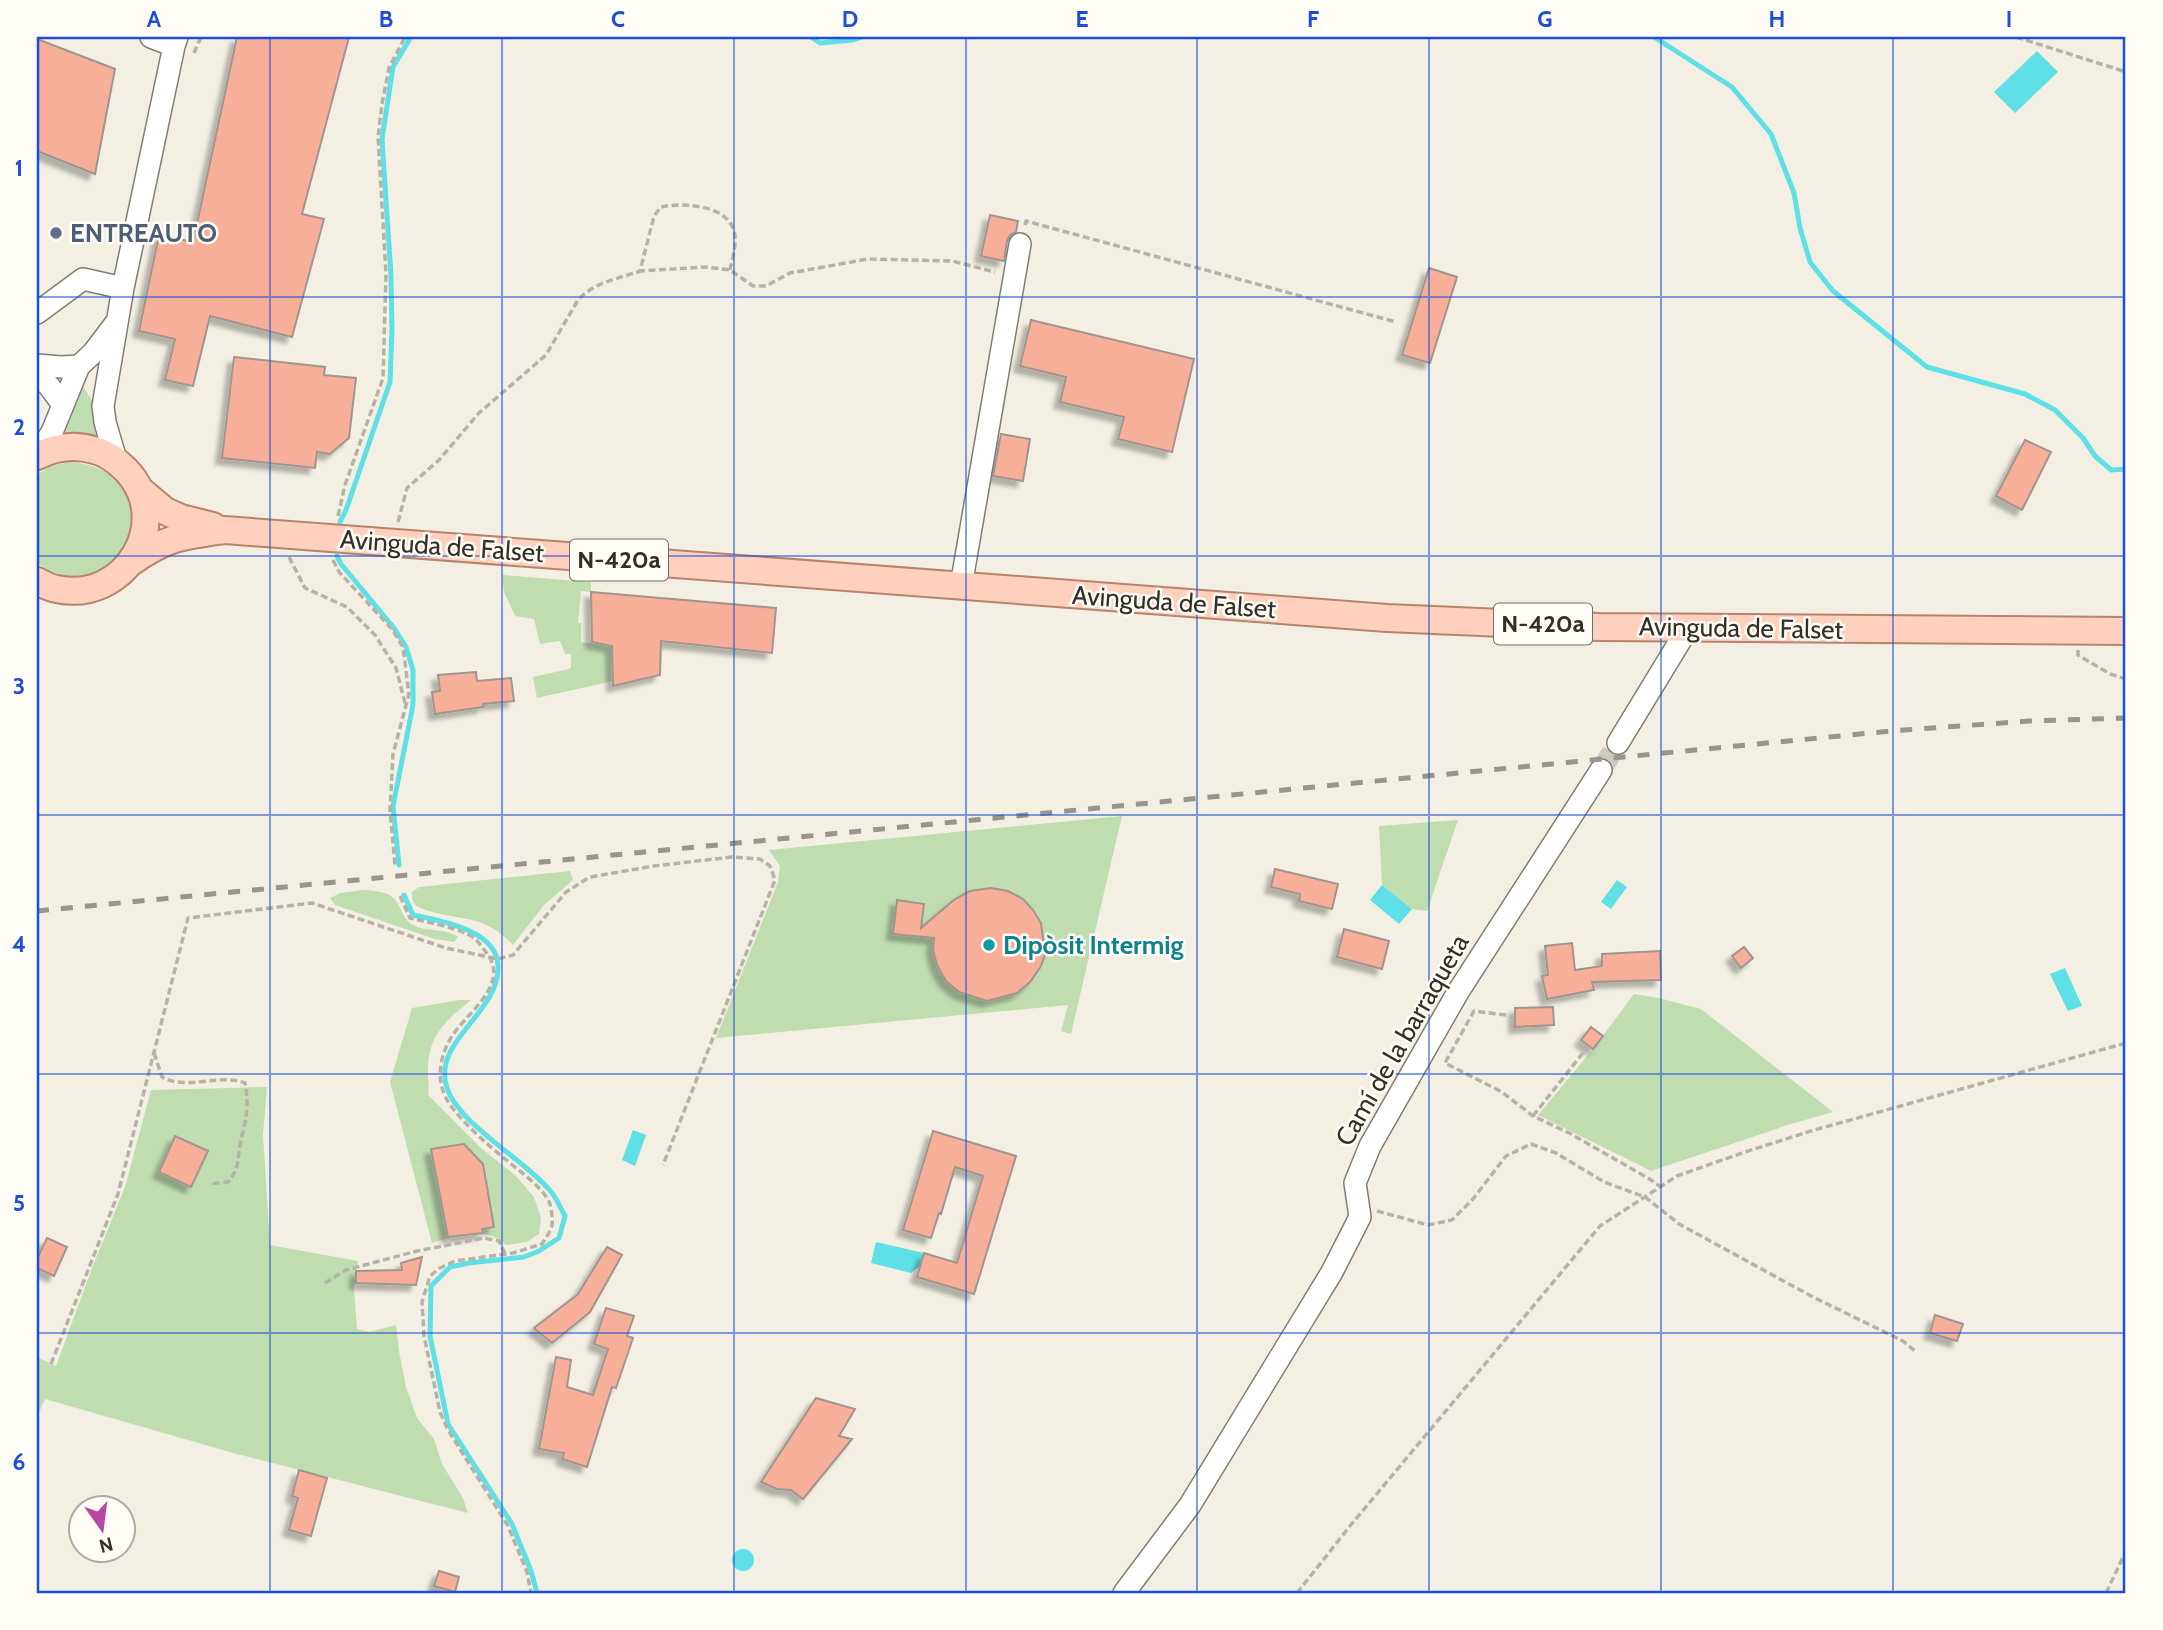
<svg xmlns="http://www.w3.org/2000/svg" width="2163" height="1630" viewBox="0 0 2163 1630" font-family="Cabin,sans-serif">
<style>
.green{fill:#c0ddb0}
.water{fill:#5fdfe6}
.lines{fill:none;stroke-linecap:round;stroke-linejoin:round}
.stream{stroke:#5fdfe6;stroke-width:5}
.building{fill:#f7af99;stroke:#a2948f;stroke-width:2;filter:url(#shadow)}
.minor-tunnel{stroke:#cccabe;stroke-width:21;stroke-dasharray:21 10;stroke-linecap:butt}
.minor-casing{stroke:#807e72;stroke-width:24}
.major-casing{stroke:#b6846d;stroke-width:30}
.path{stroke:#b5b2a8;stroke-width:3.5;stroke-dasharray:7 3.5;stroke-linecap:butt}
.minor{stroke:#fff;stroke-width:21}
.major{stroke:#fed0bd;stroke-width:26}
.rail{stroke:#97958c;stroke-width:5;stroke-dasharray:12 12;stroke-linecap:butt}
.grid{fill:none;stroke:#1d4ed8;stroke-width:2;stroke-opacity:0.55}
.service-dot{fill:#5c6f8a;stroke:#fffdf5;stroke-width:2.5}
.culture-dot{fill:#0f9aa8;stroke:#fffdf5;stroke-width:2.5}
.labels{text-anchor:middle;stroke-width:5;stroke-linejoin:round;paint-order:stroke}
.shield{fill:#fffdf5;stroke:#6f6e68;stroke-width:2}
.shield-label{font-size:24px;font-weight:bold;fill:#31302b}
.service-label{font-size:26px;font-weight:bold;fill:#4e5e75;stroke:#fffdf5;text-anchor:start}
.street-label{font-size:26px;fill:#31302b;stroke:#fffdf5}
.culture-label{font-size:26px;font-weight:bold;fill:#0d838f;stroke:#fffdf5;text-anchor:start}
.neatline{fill:none;stroke:#1d4ed8;stroke-width:2.5}
.grid-label{font-size:23px;text-anchor:middle;font-weight:bold;fill:#1d4ed8}
</style>
<defs>
<filter id="shadow"><feDropShadow dx="-6" dy="6" stdDeviation="2" flood-color="#0004"/></filter>
</defs>
<rect width="100%" height="100%" fill="#f3f0e3"/>
<path class="green" d="M82,385L93,402L99,438L78,434L64,435L62,432Z
M68,462C170,467 137,598 56,573C49,571 43,567 37,563V475L49,467Z
M502,575L591,582V592L581,591L578,623H581V642L612,646L613,681L537,698L533,677L569,669L571,667V654H565L560,641L540,644L534,619L515,616L504,592Z
M1122,816L1071,1034L1061,1031L1068,1005L716,1038L778,882L780,866L769,850Z
M1458,820L1427,911L1412,909L1382,885L1379,826Z
M570,871L573,880L544,905L513,945C481,910 453,923 416,906L412,899V892L419,887Z
M363,890C376,891 392,891 398,904C402,911 403,917 410,923C424,933 444,927 458,937L454,942L435,939L335,905L330,898L340,893Z
M1634,994L1659,998L1701,1009L1833,1112L1791,1124L1651,1171L1538,1115L1593,1049Z
M460,1000H471C447,1020 429,1034 428,1068C427,1077 430,1085 428,1095L481,1148L515,1175L534,1197L541,1218L539,1234L527,1242L506,1245C487,1226 455,1235 432,1243L390,1082L412,1008Z
M267,1087L263,1135L270,1245L358,1261L354,1287L357,1329L370,1332L396,1325L399,1351L406,1387L417,1418L434,1439L442,1464L463,1498L468,1513L237,1454L45,1399L37,1417V1357L56,1366L92,1268L125,1187L151,1090Z"/>
<path class="water" d="M2037,51L2058,72L2015,113L1994,92Z
M1617,880L1627,887L1611,909L1601,902Z
M1382,885L1412,909L1399,924L1370,900Z
M2065,968L2082,1006L2068,1011L2050,974Z
M633,1130L646,1135L635,1166L622,1160Z
M876,1242L924,1253L920,1266L911,1273L871,1263Z
M732 1560a11 11 0 1 1 22 0a11 11 0 1 1-22 0Z"/>
<g class="lines">
<path class="stream" d="M811,37L820,43L853,40L862,37
M1654,37L1732,87L1771,134L1794,193L1800,228L1810,262L1833,291L1927,367L2025,394L2055,410L2083,438L2095,456L2111,470L2126,469
M340,522L346,510L390,382L392,330L391,276L382,139L393,67L411,37
M337,556L341,564L394,628L406,647L413,670V705L393,806L399,865
M404,895L413,915C441,921 497,930 498,966C500,1013 431,1041 447,1088C459,1125 527,1161 552,1193C557,1199 561,1209 565,1216L559,1238L539,1251L524,1257L469,1263L450,1267L431,1286L430,1336L448,1424L512,1524L531,1571L537,1593"/>
</g>
<path class="building" d="M237,37H349L302,214L324,219L292,337L210,316L193,386L165,380L175,339L139,331L159,235L193,242Z
M37,39L115,69L95,174L37,151Z
M990,215L1018,221L1016,232L1010,235L1007,241L1004,261L981,256Z
M1429,268L1457,277L1430,363L1402,355Z
M1031,320L1194,359L1172,452L1118,439L1124,417L1060,402L1066,377L1020,366Z
M234,357L325,367L324,375L356,378L349,438L330,454L317,452L315,468L222,458Z
M1001,434L1030,439L1023,481L993,476Z
M2025,440L2051,452L2022,510L1996,496Z
M591,592L776,608L772,653L661,641L660,675L613,686L612,646L592,642Z
M476,672L477,681L511,678L514,701L483,704V707L435,714L432,692L440,691L438,675Z
M1275,869L1338,884L1332,909L1299,901L1300,894L1271,887Z
M991,888L1008,891L1023,899L1033,910L1041,923L1045,954L1041,966L1030,982L1017,993L987,1001L959,992L946,981L937,965L933,950L934,938L893,934L897,900L924,904L921,928L955,899L970,891Z
M1344,929L1389,941L1382,969L1337,957Z
M1572,943L1575,970L1602,966V954L1660,951L1661,980L1592,982L1594,990L1547,999L1542,976L1548,975L1545,946Z
M1744,947L1753,958L1741,968L1732,956Z
M1553,1007L1554,1025L1515,1027V1008Z
M1591,1027L1603,1036L1593,1049L1581,1040Z
M933,1131L1016,1156L974,1294L917,1277L924,1253L957,1263L983,1176L955,1167L941,1214L939,1213L931,1238L903,1230Z
M175,1136L208,1151L191,1187L159,1172Z
M464,1144L483,1164L494,1227L482,1229L483,1233L448,1237L431,1149Z
M47,1238L67,1247L54,1276L37,1268V1259Z
M607,1247L622,1255L590,1312L552,1343L534,1328L578,1294Z
M422,1257L416,1285L356,1283V1271L402,1270L401,1263Z
M606,1308L634,1316L627,1336L633,1338L616,1388L612,1387L587,1467L562,1459L564,1453L539,1449L556,1357L571,1360L567,1387L593,1395L608,1349L594,1344Z
M1935,1315L1963,1324L1957,1341L1930,1333Z
M816,1398L855,1409L839,1436L852,1439L803,1499L791,1490L777,1489L761,1482Z
M299,1470L327,1478L311,1536L289,1530L298,1498L292,1496Z
M439,1571L459,1577L455,1592L434,1586Z"/>
<g class="lines">
<path class="minor-tunnel" d="M1601,770L1618,743"/>
<g class="minor-casing">
<path id="minor" d="M151,37L174,46
M37,313L83,279L123,288
M37,365L61,367L79,366
M37,375L49,386L63,405
M37,455L52,432L79,366L93,353L115,324
M116,460L105,422L103,406L123,288L174,46L177,37
M961,586L1020,244
M1618,743L1688,628
M1124,1593L1190,1505L1332,1272L1360,1217L1355,1183L1370,1146L1458,992L1601,770"/>
</g>
<g class="major-casing">
<path id="major" d="M37,456C55,447 74,444 94,450C107,453 117,461 126,470C175,521 125,604 57,589C50,588 43,584 37,581
M139,489L165,511L181,518L213,526
M130,563C166,537 182,536 225,530L1387,618L1599,627L2126,631"/>
</g>
<path class="path" d="M2016,37L2126,72
M194,53L201,37
M1025,225L1026,221L1396,322
M730,270C732,260 736,247 735,237C733,205 685,202 661,207L654,216L640,271L706,267L730,270L753,286H766L790,273L868,259L952,261L995,272
M338,516L345,485L383,378L386,274L378,137L382,104L389,68L405,37
M398,522L407,488L439,460L479,413L546,355L578,300C594,282 618,279 640,271
M289,557L305,588L347,607L375,635L396,668L405,703
M333,560L339,572L392,629L403,647L409,694L393,754L390,810L395,865
M2078,650V655L2110,674L2126,679
M400,896L410,918C430,923 452,926 471,936C477,939 481,946 485,951C510,980 475,1007 458,1028C442,1047 434,1075 446,1098C455,1116 489,1146 505,1159C517,1169 545,1189 550,1204C551,1209 553,1220 552,1225C551,1231 545,1239 542,1244L513,1253L455,1261L440,1268L430,1276L422,1302L424,1336L440,1412L448,1430L508,1526L527,1572L531,1593
M1506,1015L1474,1011L1445,1063L1502,1092L1533,1116L1569,1133L1648,1178L1661,1187
M154,1053L162,1077C187,1091 218,1073 245,1083C250,1108 245,1121 240,1145C237,1162 240,1167 228,1182L209,1184
M1533,1116L1586,1049
M1377,1211L1428,1225L1452,1220L1473,1199L1506,1156L1531,1144L1556,1153L1604,1182L1645,1197L1679,1224L1813,1297L1903,1341L1916,1352
M325,1283L346,1270L417,1251L484,1238L499,1241L505,1254
M51,1364L118,1194L188,918L312,903L446,948L498,959L513,955L566,892L590,877L654,866L732,857L760,859L770,866L775,880L663,1165
M1297,1593L1350,1526L1600,1226L1677,1176L1745,1152L1811,1131L2126,1043
M2106,1593L2126,1551"/>
<use href="#minor" class="minor"/>
<use href="#major" class="major"/>
<path class="rail" d="M37,911L1891,731L2029,721L2126,718"/>
</g>
<path class="grid" d="M270,37V1593M502,37V1593M734,37V1593M966,37V1593M1197,37V1593M1429,37V1593M1661,37V1593M1893,37V1593M37,297H2126M37,556H2126M37,815H2126M37,1074H2126M37,1333H2126"/>
<circle class="service-dot" cx="56" cy="233" r="7"/>
<circle class="culture-dot" cx="989" cy="945" r="7"/>
<g class="labels">
<g class="shield">
<rect x="570" y="539.5" width="98" height="41" rx="5"/>
<rect x="1494" y="603.5" width="98" height="41" rx="5"/>
</g>
<g class="shield-label">
<text x="619" y="568">N-420a</text>
<text x="1543" y="632">N-420a</text>
</g>
<g class="service-label">
<text x="70" y="242">ENTREAUTO</text>
</g>
<g class="street-label">
<text transform="translate(442 546) rotate(4)" y="9">Avinguda de Falset</text>
<text transform="translate(1174 602) rotate(4)" y="9">Avinguda de Falset</text>
<text transform="translate(1741 628) rotate(1)" y="9">Avinguda de Falset</text>
<text transform="translate(1402 1040) rotate(-60)" y="9">Camí de la barraqueta</text>
</g>
<g class="culture-label">
<text x="1003" y="954">Dipòsit Intermig</text>
</g>
</g>
<rect width="2163" height="1630" fill="none" stroke="#fffdf5" stroke-width="77"/>
<g transform="translate(102 1529) rotate(166)"><circle r="33" fill="#fffdf5" stroke="#adaba4" stroke-width="2"/>
<path d="M0-5L12 26L0 18L-12 26Z" fill="#b947a1"/>
<text y="-10" font-size="19" font-weight="bold" text-anchor="middle" fill="#31302b">N</text>
</g>
<rect x="38" y="38" width="2086" height="1554" class="neatline"/>
<g class="grid-label">
<text x="154" y="27">A</text>
<text x="386" y="27">B</text>
<text x="618" y="27">C</text>
<text x="850" y="27">D</text>
<text x="1082" y="27">E</text>
<text x="1313" y="27">F</text>
<text x="1545" y="27">G</text>
<text x="1777" y="27">H</text>
<text x="2009" y="27">I</text>
<text x="19" y="176">1</text>
<text x="19" y="435">2</text>
<text x="19" y="694">3</text>
<text x="19" y="952">4</text>
<text x="19" y="1211">5</text>
<text x="19" y="1470">6</text>
</g>
</svg>
